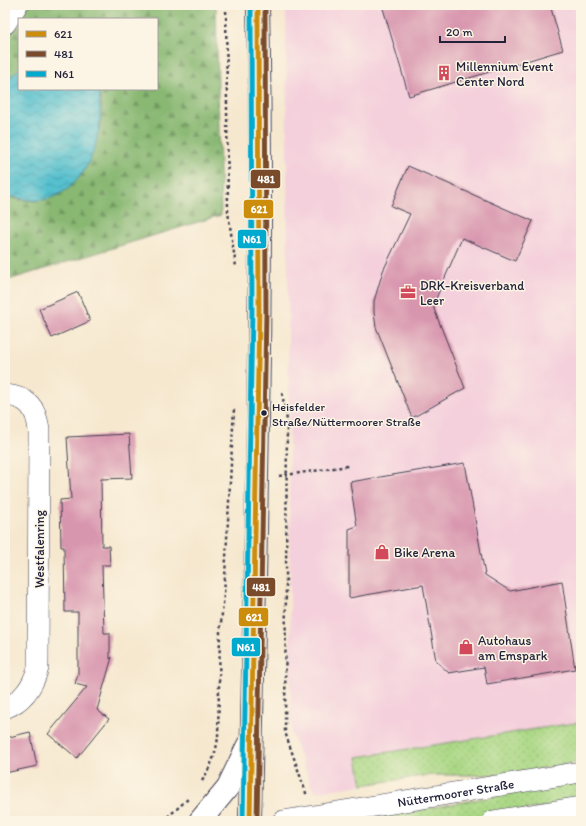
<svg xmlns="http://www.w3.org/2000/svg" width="586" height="826" viewBox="0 0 586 826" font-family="Itim,sans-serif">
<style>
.built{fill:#f4cfdc}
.grass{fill:url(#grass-dots);stroke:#667d60}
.forest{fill:url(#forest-firs);stroke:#556d56}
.water{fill:url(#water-waves);stroke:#3b7184}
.building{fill:#d895ae}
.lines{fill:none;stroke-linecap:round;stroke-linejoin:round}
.minor-casing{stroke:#424051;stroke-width:22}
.major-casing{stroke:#424051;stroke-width:24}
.path{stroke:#424051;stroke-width:2.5;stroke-dasharray:3 3;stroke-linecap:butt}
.minor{stroke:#fff;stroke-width:21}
.major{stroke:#fff;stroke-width:22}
.bus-1-casing{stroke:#fcf5e5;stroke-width:8}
.bus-2-casing{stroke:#fcf5e5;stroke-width:8}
.bus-3-casing{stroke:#fcf5e5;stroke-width:8}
.bus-1{stroke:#cc8c0c;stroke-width:5}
.bus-2{stroke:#7a4b2a;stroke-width:5}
.bus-3{stroke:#00a9ce;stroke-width:5}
.bus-dot{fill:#22223b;stroke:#fcf5e5;stroke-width:1.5}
.labels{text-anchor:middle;stroke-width:3;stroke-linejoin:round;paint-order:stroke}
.bus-label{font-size:12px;fill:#22223b;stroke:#fcf5e5;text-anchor:start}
.poi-label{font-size:13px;fill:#22223b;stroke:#fcf5e5;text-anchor:start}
.street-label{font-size:13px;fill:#22223b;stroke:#fcf5e5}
.line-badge{stroke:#fcf5e5;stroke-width:1.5}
.badge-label{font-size:11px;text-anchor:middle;font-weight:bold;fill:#fff}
</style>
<defs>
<pattern id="grass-dots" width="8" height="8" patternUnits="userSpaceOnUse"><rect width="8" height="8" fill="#abd885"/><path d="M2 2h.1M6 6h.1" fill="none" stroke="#93b974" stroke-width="1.8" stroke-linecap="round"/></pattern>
<pattern id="forest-firs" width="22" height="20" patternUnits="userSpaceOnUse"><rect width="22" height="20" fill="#88b872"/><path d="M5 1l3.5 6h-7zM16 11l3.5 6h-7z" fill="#6f955f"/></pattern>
<pattern id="water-waves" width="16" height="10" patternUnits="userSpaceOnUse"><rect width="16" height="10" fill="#54c0ce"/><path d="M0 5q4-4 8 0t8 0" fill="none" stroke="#459ca8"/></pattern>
</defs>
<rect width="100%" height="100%" fill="#fcf5e5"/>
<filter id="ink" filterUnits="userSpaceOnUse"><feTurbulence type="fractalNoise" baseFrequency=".025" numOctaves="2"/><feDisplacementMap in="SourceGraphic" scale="8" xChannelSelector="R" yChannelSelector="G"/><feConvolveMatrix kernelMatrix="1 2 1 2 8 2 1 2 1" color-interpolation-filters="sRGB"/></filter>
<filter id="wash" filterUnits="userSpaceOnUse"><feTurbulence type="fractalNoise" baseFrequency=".012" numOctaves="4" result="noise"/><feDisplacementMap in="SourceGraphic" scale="16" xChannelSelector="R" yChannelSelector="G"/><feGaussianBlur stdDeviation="0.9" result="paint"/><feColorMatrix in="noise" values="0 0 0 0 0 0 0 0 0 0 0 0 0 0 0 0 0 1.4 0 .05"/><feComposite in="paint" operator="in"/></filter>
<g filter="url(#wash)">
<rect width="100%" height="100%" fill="#f6e8cf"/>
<path class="built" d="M286,5H581V722L357,757L362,785L314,792L291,733Z"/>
<path class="grass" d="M581,722V762L503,775H429L362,785L357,757Z
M581,781V801L456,821H375L374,818Z"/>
<path class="forest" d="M27,5H216L221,215L5,281V196L23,200L37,201L86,167L98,135L101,119V102L98,89H157V19H22Z
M19,25V69L5,81V38Z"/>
<path class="water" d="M19,69V89H98C106,126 93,182 53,197C37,204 21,198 5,196V81Z"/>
<g id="blocks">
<path class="building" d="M382,5H550L563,50L409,96Z
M408,166L533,221L515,261L462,238L435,301L434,309L465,388L412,418L376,327L374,313V301L383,271L410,214L391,206Z
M78,292L90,321L52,338L39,309Z
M129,434L132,478L101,479L102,546H109L110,565H102L104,633H110V659L112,657L97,710L109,719L77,758L48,734L87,687L75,684L78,674V612H65L64,547H61L60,500L71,499L67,437Z
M465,463L485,575L510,591L562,581L575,669L487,684L484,667L449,673L436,661L423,585L349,598V529L357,526L350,482Z
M30,732L37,766L5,773V738Z"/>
</g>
</g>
<g filter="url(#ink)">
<use href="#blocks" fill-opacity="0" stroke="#424051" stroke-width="1"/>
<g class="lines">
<g class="minor-casing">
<g id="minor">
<path d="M5,24L17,5"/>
<path d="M5,395C28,397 36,407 39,430L38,668C33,686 23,701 5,708"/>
<path id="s1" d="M283,821L581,772"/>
<path d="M493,821L581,807"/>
</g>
</g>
<g class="major-casing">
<path id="major" d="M200,821L228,787L248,745
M250,821C255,549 264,277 258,5"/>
</g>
<path class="path" d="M226,5L228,212L236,267
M282,393L287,420L285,732L307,796
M279,476L348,466
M202,781C211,766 216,754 218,737L220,632L224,595L234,408
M163,821L188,799"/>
<use href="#minor" class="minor"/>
<use href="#major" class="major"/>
<g class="bus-1-casing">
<path id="bus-1" d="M250,821L259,311L258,5"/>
</g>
<g class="bus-2-casing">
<path id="bus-2" d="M257,821L266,311L265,5"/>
</g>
<g class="bus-3-casing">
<path id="bus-3" d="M243,821L252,311L251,5"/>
</g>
<use href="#bus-1" class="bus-1"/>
<use href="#bus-2" class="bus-2"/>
<use href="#bus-3" class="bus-3"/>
</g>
</g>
<defs>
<g id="building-bare" transform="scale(1.2)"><path d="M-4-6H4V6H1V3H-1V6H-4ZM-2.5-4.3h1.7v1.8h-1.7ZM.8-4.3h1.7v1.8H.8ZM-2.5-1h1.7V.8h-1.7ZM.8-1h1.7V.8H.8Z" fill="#d1495b" stroke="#fcf5e5" stroke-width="2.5" paint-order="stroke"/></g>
<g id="office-bare" transform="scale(1.2)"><path d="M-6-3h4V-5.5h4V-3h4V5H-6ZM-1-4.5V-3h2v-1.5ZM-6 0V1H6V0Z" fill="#d1495b" stroke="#fcf5e5" stroke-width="2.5" paint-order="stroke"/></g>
<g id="shop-bare" transform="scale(1.2)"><path d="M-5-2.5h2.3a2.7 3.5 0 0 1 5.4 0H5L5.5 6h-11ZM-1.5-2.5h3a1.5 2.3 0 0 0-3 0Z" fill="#d1495b" stroke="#fcf5e5" stroke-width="2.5" paint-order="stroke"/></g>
</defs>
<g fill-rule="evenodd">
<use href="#building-bare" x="444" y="73"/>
<use href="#office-bare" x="408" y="292"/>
<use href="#shop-bare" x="382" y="552"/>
<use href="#shop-bare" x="466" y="647"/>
</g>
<circle class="bus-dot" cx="264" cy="413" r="3.5"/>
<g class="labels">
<g class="bus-label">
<text x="272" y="411">Heisfelder<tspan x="272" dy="15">Straße/Nüttermoorer Straße</tspan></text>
</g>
<g class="poi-label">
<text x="456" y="71">Millennium Event<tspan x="456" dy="15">Center Nord</tspan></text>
<text x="420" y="290">DRK-Kreisverband<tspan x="420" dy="15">Leer</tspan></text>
<text x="394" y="557">Bike Arena</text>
<text x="478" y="645">Autohaus<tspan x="478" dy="15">am Emspark</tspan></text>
</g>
<g class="street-label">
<text transform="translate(39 549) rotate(-90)" y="5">Westfalenring</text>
<text dy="5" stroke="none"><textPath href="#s1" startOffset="175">Nüttermoorer Straße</textPath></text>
</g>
</g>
<g class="line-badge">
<rect x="250" y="169" width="31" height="20" rx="4" fill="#7a4b2a"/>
<rect x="243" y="199" width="31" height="20" rx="4" fill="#cc8c0c"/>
<rect x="237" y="229" width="30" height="20" rx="4" fill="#00a9ce"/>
<rect x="246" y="577" width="30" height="20" rx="4" fill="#7a4b2a"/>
<rect x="238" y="607" width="31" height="20" rx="4" fill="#cc8c0c"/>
<rect x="231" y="637" width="30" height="20" rx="4" fill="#00a9ce"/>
</g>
<g class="badge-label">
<text x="266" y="183">481</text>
<text x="259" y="213">621</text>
<text x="252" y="243">N61</text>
<text x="261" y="591">481</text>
<text x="254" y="621">621</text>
<text x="246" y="651">N61</text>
</g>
<rect width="586" height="826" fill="none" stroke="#fcf5e5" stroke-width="20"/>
<rect x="18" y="18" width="140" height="72" fill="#fcf5e5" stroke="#a5a1a1"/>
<rect x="26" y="31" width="20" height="6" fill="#cc8c0c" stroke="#a5a1a1"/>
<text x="54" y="38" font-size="12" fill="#22223b">621</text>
<rect x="26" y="51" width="20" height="6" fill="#7a4b2a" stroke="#a5a1a1"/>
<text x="54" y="58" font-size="12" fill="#22223b">481</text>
<rect x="26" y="71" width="20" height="6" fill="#00a9ce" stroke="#a5a1a1"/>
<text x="54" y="78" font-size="12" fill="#22223b">N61</text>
<path d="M440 36v6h65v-6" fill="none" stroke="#22223b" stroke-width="2"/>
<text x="446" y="36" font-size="12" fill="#22223b" stroke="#fcf5e5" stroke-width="3" paint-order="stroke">20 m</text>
</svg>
